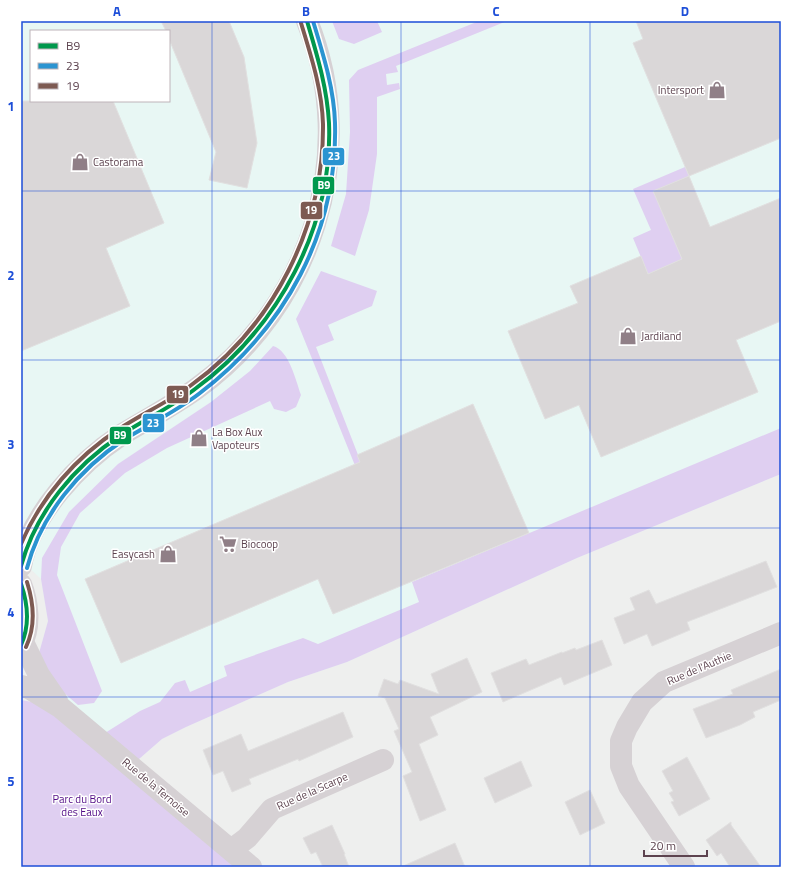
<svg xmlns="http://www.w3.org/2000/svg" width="802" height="888" viewBox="0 0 802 888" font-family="'Titillium Web',sans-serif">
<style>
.commercial{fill:#e8f7f4;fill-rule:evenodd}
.green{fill:#dfcff1}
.building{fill:#dad7d8;stroke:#e1e0e0}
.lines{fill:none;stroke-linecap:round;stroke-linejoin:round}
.minor{stroke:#d6d1d4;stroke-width:22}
.bus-1-casing{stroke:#fff;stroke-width:7}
.bus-2-casing{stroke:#fff;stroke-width:7}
.bus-3-casing{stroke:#fff;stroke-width:7}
.bus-1{stroke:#00984d;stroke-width:4}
.bus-2{stroke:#2b94d1;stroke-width:4}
.bus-3{stroke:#7d5a52;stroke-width:4}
.grid{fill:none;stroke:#1d4ed8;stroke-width:1;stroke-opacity:0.55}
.labels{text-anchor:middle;stroke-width:3;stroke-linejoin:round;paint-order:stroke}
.poi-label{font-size:11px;fill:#5d434f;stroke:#fff;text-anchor:start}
.street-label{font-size:11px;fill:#5d434f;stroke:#fff}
.park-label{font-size:11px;fill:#520c86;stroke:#fff}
.line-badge{stroke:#fff;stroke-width:1.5}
.badge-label{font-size:11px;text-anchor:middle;font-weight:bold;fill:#fff}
.neatline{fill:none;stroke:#1d4ed8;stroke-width:1.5}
.grid-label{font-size:13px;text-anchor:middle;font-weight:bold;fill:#1d4ed8}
</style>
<rect width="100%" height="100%" fill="#eeefee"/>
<path class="commercial" d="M21,21H781V474L577,558L347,662L288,682L186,727L162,739L131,766L60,707L39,653L48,621L41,579L21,560ZM31,31H169V101H31Z"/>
<path class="green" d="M332,21H377L382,32L354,44L339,39Z
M479,21H507L396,66L398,72L386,74L387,85L399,83L400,89L377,97V154L369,210L355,256L331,246L346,194L350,132L349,80L358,70Z
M685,167L689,176L654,191L682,259L648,274L633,238L651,230L633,189Z
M321,271L377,291L372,306L328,325L334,340L316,347L362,465L356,468L296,319Z
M273,346C289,350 296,381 301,395L296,407L286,412L274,409L270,401L167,448L125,473L80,513L61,547L57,575L102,691L94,703L78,705L56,686L39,653L48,621L41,579L42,558L69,512L118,464L211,402L250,371Z
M781,428V474L577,558L347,662L288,682L186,727L162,739L131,766L251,867H21V700L60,707L97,738L140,711L160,702L175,683L185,680L190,692L227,676L224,666L303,638L318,644L419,602L412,582Z"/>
<path class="building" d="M161,21H229L244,57L257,143L247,188L209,180L216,152L169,39V31H166Z
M636,21H781V138L689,176L710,227L781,198V321L736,340L758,392L601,457L579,405L545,419L508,331L578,303L570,286L641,256L648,274L682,259L653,191L689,176L633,43L643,39Z
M21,101H113L164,223L106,248L130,306L21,351Z
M473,404L529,533L333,614L318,579L121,663L85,579L360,462L357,455Z
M766,561L777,587L687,622L690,630L652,646L647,634L624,644L614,618L635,610L630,598L649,590L656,604Z
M602,640L612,665L564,685L561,677L503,702L491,673L526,659L529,665L562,652V653L575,648L576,650Z
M467,658L482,692L430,717L438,735L419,744L446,810L420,821L403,776L412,772L394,731L399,729L385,698L378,696L384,679L398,684L400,680L439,694L431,674Z
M781,669V700L753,712L755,717L740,725L706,738L693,709L733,694L731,690Z
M343,712L353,737L299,761L298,759L249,779L251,784L232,792L223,771L213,775L203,750L241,734L248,751Z
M687,757L710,799L679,816L671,802L674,801L669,793L673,791L662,771Z
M521,761L532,786L495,803L484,778Z
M590,790L605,823L580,835L565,802Z
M731,822V825L761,867H730L721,853L717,856L706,840Z
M332,825L345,854H344L349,867H323L316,852L311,854L303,838Z
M455,843L465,867H401Z"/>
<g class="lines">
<path class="minor" d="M21,566C30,515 79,463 121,435C146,420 172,406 196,389C311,307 361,154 307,21
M21,584C28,602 31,627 21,645
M23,642L39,675L57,701
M21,686L29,688L60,707L251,867
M231,850L247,838L272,809L383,760
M684,867L629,786L621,766V741L627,727L642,702L664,682L781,633"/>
<g class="bus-1-casing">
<path id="bus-1" d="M21,566C36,512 74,466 121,435C145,419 172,407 195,389C278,328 333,227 329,123C327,87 317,55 307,21
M21,584C28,604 30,625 21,645"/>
</g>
<g class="bus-2-casing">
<path id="bus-2" d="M27,568C41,515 79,469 125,439C150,424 177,411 200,393C285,328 338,232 335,123C334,88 323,54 313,21"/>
</g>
<g class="bus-3-casing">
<path id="bus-3" d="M21,544C41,497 76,457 119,429C142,414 168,402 190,386C274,326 324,226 323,124C322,89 311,56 301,23
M26,647C36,626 34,604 27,582"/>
</g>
<use href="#bus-1" class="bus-1"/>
<use href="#bus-2" class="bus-2"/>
<use href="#bus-3" class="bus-3"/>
</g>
<path class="grid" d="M212,21V867M401,21V867M590,21V867M21,191H781M21,360H781M21,528H781M21,697H781"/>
<defs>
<g id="shop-bare" transform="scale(1.38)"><path d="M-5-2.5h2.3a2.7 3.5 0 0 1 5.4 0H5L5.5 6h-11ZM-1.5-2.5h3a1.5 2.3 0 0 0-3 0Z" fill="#907f87" stroke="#fff" stroke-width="2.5" paint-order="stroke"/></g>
<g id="supermarket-bare" transform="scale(1.38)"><path d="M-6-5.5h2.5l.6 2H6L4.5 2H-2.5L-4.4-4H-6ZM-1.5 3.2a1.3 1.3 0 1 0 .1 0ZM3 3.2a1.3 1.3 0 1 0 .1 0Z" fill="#907f87" stroke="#fff" stroke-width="2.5" paint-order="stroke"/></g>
</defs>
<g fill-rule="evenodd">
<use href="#shop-bare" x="717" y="90"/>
<use href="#shop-bare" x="80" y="162"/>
<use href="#shop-bare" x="628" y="336"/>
<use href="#shop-bare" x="199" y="438"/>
<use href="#supermarket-bare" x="228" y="544"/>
<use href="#shop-bare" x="168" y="554"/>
</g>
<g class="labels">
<g class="poi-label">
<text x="704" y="94" text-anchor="end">Intersport</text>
<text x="93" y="166">Castorama</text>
<text x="641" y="340">Jardiland</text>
<text x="212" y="436">La Box Aux<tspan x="212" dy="13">Vapoteurs</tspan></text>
<text x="241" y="548">Biocoop</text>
<text x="155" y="558" text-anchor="end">Easycash</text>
</g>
<g class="street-label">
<text transform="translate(699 668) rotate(-23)" y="4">Rue de l'Authie</text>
<text transform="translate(156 787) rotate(40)" y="4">Rue de la Ternoise</text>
<text transform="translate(312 791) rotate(-24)" y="4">Rue de la Scarpe</text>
</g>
<g class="park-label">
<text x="82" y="803">Parc du Bord<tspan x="82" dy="13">des Eaux</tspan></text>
</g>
</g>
<g class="line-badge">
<rect x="322" y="147" width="23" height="19" rx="4" fill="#2b94d1"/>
<rect x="312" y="176" width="23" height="19" rx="4" fill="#00984d"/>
<rect x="300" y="201" width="23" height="19" rx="4" fill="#7d5a52"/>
<rect x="166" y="385" width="23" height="19" rx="4" fill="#7d5a52"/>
<rect x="142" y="413" width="23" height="20" rx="4" fill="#2b94d1"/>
<rect x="109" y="426" width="23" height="19" rx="4" fill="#00984d"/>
</g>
<g class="badge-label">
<text x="334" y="160">23</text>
<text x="324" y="189">B9</text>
<text x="311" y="214">19</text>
<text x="178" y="398">19</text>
<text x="153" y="427">23</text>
<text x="120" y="439">B9</text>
</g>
<rect width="802" height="888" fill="none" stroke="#ffffff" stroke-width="44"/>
<rect x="30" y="30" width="140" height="72" fill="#ffffff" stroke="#beb4b9"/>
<rect x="38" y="43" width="20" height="6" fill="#00984d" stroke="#beb4b9"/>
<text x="66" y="50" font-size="12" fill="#5d434f">B9</text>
<rect x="38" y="63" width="20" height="6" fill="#2b94d1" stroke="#beb4b9"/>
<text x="66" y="70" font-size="12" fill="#5d434f">23</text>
<rect x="38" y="83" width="20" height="6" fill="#7d5a52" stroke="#beb4b9"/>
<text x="66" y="90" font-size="12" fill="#5d434f">19</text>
<path d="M644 850v6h63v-6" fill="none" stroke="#5d434f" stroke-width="2"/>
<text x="650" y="850" font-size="12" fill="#5d434f" stroke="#ffffff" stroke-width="3" paint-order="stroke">20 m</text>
<rect x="22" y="22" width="758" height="844" class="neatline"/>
<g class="grid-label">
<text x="117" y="16">A</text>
<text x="306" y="16">B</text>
<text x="496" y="16">C</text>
<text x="685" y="16">D</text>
<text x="11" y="111">1</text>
<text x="11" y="280">2</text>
<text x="11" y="449">3</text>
<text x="11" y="617">4</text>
<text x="11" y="786">5</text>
</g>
</svg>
